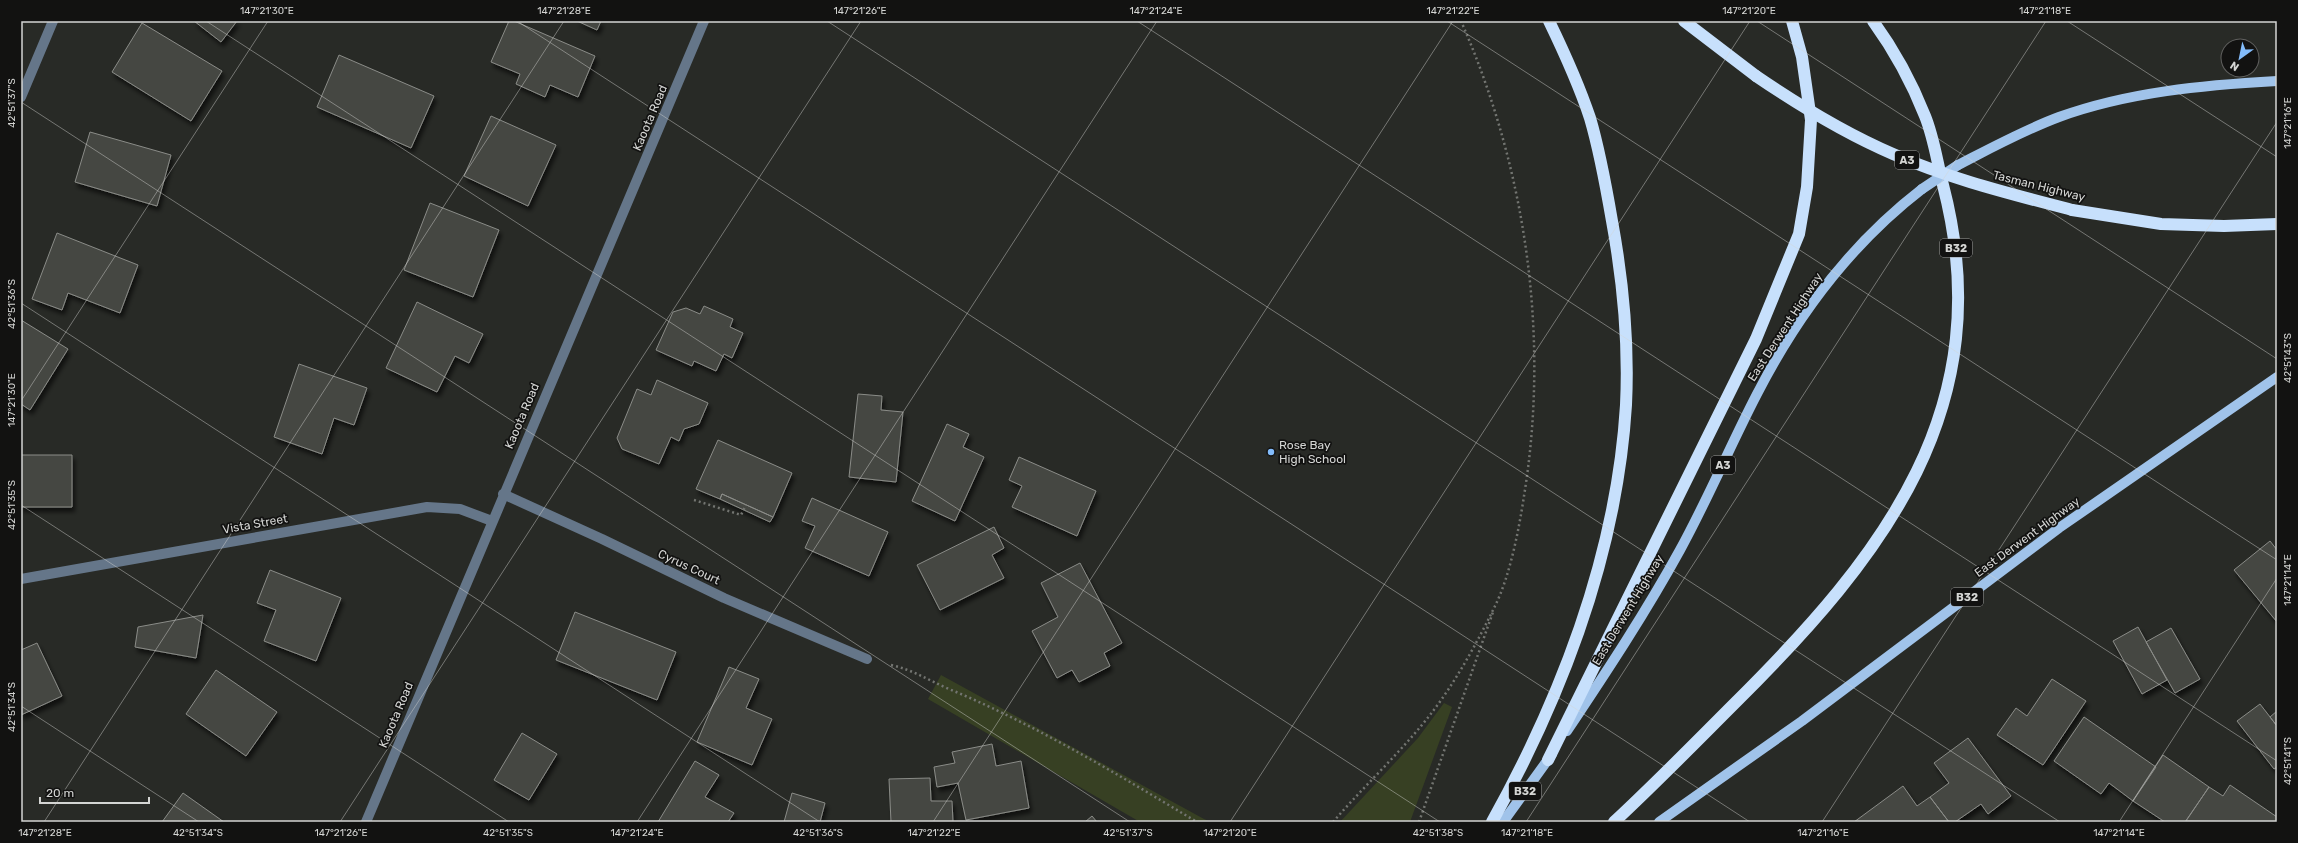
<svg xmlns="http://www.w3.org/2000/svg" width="2298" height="843" viewBox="0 0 2298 843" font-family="Rubik,sans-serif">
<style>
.green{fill:#374023}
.building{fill:#454643;stroke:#8a8c87;filter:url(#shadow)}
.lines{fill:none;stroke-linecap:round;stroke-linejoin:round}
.path{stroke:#737571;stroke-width:2.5;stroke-dasharray:2 3;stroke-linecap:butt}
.minor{stroke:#657689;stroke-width:10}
.major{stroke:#a0c3ea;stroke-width:10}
.highway{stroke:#c7e0fc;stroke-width:12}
.major-bridge{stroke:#a0c3ea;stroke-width:10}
.highway-bridge{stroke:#c7e0fc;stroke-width:12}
.ticks{fill:none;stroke:#d4d5d3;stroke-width:1;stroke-opacity:0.45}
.poi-dot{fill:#83bcfb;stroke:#121211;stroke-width:1.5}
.labels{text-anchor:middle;stroke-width:3.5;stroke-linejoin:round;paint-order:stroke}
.shield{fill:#121211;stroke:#9a9a99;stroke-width:1}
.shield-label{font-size:11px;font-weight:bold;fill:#d4d5d3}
.street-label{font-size:12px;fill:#d4d5d3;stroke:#121211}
.poi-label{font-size:12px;fill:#d4d5d3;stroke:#121211;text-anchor:start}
.neatline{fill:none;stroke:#d4d5d3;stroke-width:1.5}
.ticks-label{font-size:10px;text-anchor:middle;fill:#d4d5d3}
</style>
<defs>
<filter id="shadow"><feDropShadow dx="2.5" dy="4.5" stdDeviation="2" flood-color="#0009"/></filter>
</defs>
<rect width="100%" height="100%" fill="#282a26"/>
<path class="green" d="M941,675L1204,819L1211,822H1140L928,699Z
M1444,703L1452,707L1410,822H1340L1418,738Z"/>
<path class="building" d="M194,21H237L221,42Z
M509,21H514L595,56L578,97L550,85L545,97L516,84L520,74L491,62Z
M577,21H601L597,30Z
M142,23L222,71L191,121L112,72Z
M339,55L434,96L411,148L317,107Z
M491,116L556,145L528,206L464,176Z
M90,132L171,155L157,206L75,182Z
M430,203L499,230L473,297L404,270Z
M57,233L138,265L120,313L68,293L62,310L32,299Z
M417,302L483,334L469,363L455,356L437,392L386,368Z
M704,306L733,319L730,327L743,333L732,358L724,354L716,371L694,361L692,366L656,350L673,312L686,308L700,314Z
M21,320L68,349L30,410L21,404Z
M299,364L367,388L354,425L334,418L322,454L274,437Z
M657,380L708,403L699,424L684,429L679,441L671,437L659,464L622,449L617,438L637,389L651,395Z
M858,394L882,396L881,410L903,412L896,482L849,477Z
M947,424L969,434L963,447L984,457L955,521L912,501Z
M718,440L792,473L773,517L722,494L720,499L696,489Z
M21,455H72V507H21Z
M1019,457L1096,491L1077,536L1012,507L1022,486L1009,480Z
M722,494L773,517L770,522L720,499Z
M812,498L888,532L869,576L805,548L815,526L802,521Z
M994,527L1004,548L992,555L1004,578L940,610L917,565Z
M2270,541L2277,550V622L2234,570Z
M1080,563L1122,643L1104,653L1110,666L1079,682L1072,670L1057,678L1032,631L1058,617L1041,583Z
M270,570L341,598L316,661L264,641L276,610L257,603Z
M575,612L676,652L657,700L556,660Z
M203,615L196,658L135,647L138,627Z
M2138,627L2167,680L2142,694L2113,641Z
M2171,628L2200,679L2175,693L2146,642Z
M37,643L62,696L21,715V650Z
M729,667L759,679L746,708L772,719L752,765L697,742Z
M216,670L277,712L246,756L186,714Z
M2052,679L2086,701L2043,765L1997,735L2016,708L2027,716Z
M2260,704L2277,726V767L2274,769L2237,721Z
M2277,711V726L2270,717Z
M2084,717L2156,767L2133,801L2109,783L2101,794L2054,761Z
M522,733L557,754L529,800L494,780Z
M1968,738L2011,796L1988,814L1981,804L1955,822H1949L1930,797L1949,783L1934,763Z
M992,744L996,766L1021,761L1029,808L966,820L958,783L937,787L934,767L955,763L952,752Z
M2163,755L2209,787L2185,822H2165L2133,801Z
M695,761L719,775L705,797L734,813L728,822H658Z
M930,778L931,801H952L953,822H891L889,779Z
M2230,785L2277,817V822L2186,821L2209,787L2223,796Z
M1903,786L1917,806L1930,797L1949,822H1854Z
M183,793L224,822H162Z
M792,793L825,803L820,822H784Z
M1092,816L1097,822H1085Z"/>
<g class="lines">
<path class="path" d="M694,500L741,515L746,505
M891,665C913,670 928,680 949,689C1036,725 1117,774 1197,822
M1333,822C1364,786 1400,753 1430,715C1455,683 1477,643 1495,606C1510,576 1519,529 1524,496C1550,336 1526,169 1461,21
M1419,822L1493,612"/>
<path class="minor" d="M21,97L53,21
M503,494L602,539L724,598L867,659
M21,579L427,507L460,509L492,521
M366,822L704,21"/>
<path class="major" d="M1958,165C1991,148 2024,130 2059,117C2128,92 2204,85 2277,81
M1567,731C1607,671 1646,612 1680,550C1708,499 1730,446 1757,394C1797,316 1852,243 1922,189
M1503,822L1552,754
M1659,822L1802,721L2059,528L2277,377"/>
<path class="highway" d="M1684,21L1756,76
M2072,210L2161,224L2224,226L2277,224
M1548,760L1756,339L1799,234L1807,187L1811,120L1802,57L1792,21
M1492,822C1563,694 1617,552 1626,405C1629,343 1623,281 1612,221C1606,186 1600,152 1590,118C1579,85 1564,52 1549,21
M1614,822C1656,783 1695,743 1735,703C1884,555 2001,407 1943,185C1937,162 1934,138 1925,116C1912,83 1894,50 1873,21"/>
<path class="major-bridge" d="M1922,189L1958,165"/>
<path class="highway-bridge" d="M1756,76C1800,106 1844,133 1893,154C1950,179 2012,194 2072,210"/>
</g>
<path class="ticks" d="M206,21L1440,822M517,21L1750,822M827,21L2060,822M1137,21L2277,761M1447,21L2277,560M1757,21L2277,359M2067,21L2277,157M21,102L1130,822M21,303L820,822M21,401L268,21M21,505L509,822M21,706L199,822M44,822L564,21M340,822L861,21M637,822L1157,21M933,822L1453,21M1230,822L1750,21M1526,822L2046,21M1822,822L2277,122M2119,822L2277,578"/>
<circle class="poi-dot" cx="1271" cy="452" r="4"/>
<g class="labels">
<g class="shield">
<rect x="1895" y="151" width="24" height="18" rx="3"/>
<rect x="1940" y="239" width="32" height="18" rx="3"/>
<rect x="1711" y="456" width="24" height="18" rx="3"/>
<rect x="1951" y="588" width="32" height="18" rx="3"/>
<rect x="1509" y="782" width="32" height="18" rx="3"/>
</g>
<g class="shield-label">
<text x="1907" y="164">A3</text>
<text x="1956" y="252">B32</text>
<text x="1723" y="469">A3</text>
<text x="1967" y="601">B32</text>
<text x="1525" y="795">B32</text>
</g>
<g class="street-label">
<text transform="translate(650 118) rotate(-67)" y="4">Kaoota Road</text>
<text transform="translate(2039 186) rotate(14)" y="4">Tasman Highway</text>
<text transform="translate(1785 327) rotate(-57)" y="4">East Derwent Highway</text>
<text transform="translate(522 416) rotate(-67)" y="4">Kaoota Road</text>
<text transform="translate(255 524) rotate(-10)" y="4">Vista Street</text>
<text transform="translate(2027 537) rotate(-36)" y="4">East Derwent Highway</text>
<text transform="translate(689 567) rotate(25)" y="4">Cyrus Court</text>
<text transform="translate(1628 610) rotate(-59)" y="4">East Derwent Highway</text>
<text transform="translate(396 715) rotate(-67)" y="4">Kaoota Road</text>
</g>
<g class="poi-label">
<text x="1279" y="449">Rose Bay<tspan x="1279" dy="14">High School</tspan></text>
</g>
</g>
<rect width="2298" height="843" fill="none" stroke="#121211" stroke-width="44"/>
<g transform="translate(2240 58) rotate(213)"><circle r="19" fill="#121211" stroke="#60605f"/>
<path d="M0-3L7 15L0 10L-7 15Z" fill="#83bcfb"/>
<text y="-6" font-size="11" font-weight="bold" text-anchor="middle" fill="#d4d5d3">N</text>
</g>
<path d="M40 797v6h109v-6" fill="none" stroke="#d4d5d3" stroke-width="2"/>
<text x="46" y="797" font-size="12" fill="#d4d5d3" stroke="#121211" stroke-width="3" paint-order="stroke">20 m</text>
<rect x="22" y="22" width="2254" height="799" class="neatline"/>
<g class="ticks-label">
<text x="267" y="14">147°21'30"E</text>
<text x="564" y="14">147°21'28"E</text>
<text x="860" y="14">147°21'26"E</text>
<text x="1156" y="14">147°21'24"E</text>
<text x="1453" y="14">147°21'22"E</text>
<text x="1749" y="14">147°21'20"E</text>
<text x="2045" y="14">147°21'18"E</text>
<text transform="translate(11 103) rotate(-90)" y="4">42°51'37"S</text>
<text transform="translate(2287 123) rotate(-90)" y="4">147°21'16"E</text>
<text transform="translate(11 304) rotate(-90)" y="4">42°51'36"S</text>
<text transform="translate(2287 358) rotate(-90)" y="4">42°51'43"S</text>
<text transform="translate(11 400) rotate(-90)" y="4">147°21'30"E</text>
<text transform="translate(11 505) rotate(-90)" y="4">42°51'35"S</text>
<text transform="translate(2287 580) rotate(-90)" y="4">147°21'14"E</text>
<text transform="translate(11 707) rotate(-90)" y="4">42°51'34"S</text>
<text transform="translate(2287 761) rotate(-90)" y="4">42°51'41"S</text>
<text x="45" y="836">147°21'28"E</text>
<text x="198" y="836">42°51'34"S</text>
<text x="341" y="836">147°21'26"E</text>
<text x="508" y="836">42°51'35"S</text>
<text x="637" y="836">147°21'24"E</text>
<text x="818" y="836">42°51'36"S</text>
<text x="934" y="836">147°21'22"E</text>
<text x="1128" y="836">42°51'37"S</text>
<text x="1230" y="836">147°21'20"E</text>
<text x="1438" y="836">42°51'38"S</text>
<text x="1527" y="836">147°21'18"E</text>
<text x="1823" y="836">147°21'16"E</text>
<text x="2119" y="836">147°21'14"E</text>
</g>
</svg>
